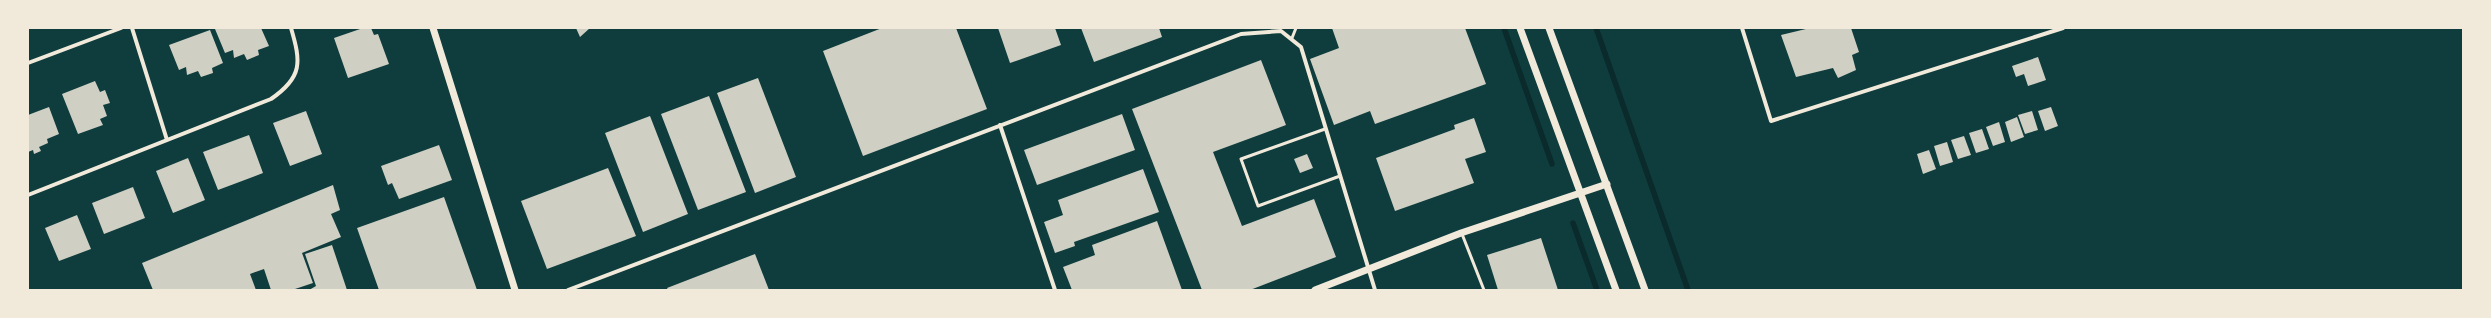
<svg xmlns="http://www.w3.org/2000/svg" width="2491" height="318" viewBox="0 0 2491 318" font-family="'Golos Text',sans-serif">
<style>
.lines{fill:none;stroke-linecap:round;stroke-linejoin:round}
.stream{stroke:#0a2a2b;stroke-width:5.5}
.building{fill:#cfcfc3}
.service{stroke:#f1e9da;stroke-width:3}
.minor{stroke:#f1e9da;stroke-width:4}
.tertiary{stroke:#f1e9da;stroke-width:7}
</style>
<rect width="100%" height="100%" fill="#0f3d3e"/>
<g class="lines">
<path class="stream" d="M1504,28L1552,164
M1596,28L1688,290
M1573,223L1597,290"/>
</g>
<path class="building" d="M261,28L269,46L258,50L259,55L247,60L244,54L234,58L233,50L225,53L215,29Z
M363,28H371L374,35L378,34L389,64L348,78L334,38Z
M576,28H590L580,37Z
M882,28H956L987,109L863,156L823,51Z
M998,28H1055L1061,45L1010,63Z
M1081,28H1159L1162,37L1094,62Z
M1332,28H1465L1486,84L1375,124L1370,111L1334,125L1310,59L1339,48Z
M1810,28H1851L1859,52L1852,55L1856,70L1838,78L1833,68L1796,77L1781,35Z
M210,30L223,63L212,68L213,73L201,77L198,71L187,75L186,67L179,70L169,45Z
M2038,57L2046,80L2028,86L2024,74L2016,77L2012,66Z
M1261,60L1286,125L1213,152L1242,226L1314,199L1336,257L1250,290H1202L1132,109Z
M758,78L796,177L755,193L717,93Z
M95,81L100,92L105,90L110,103L103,105L107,116L100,119L103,125L78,134L62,94Z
M709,96L746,192L698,210L661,114Z
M49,107L59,134L47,139L48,143L39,147L41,151L34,154L33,150L28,152V115Z
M2051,107L2058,126L2045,131L2038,111Z
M306,111L322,154L290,166L273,123Z
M2032,111L2038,130L2025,134L2018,115Z
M1122,114L1135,150L1037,185L1024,150Z
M650,116L688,214L643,232L605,133Z
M2017,117L2024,137L2011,142L2005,122Z
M1474,118L1486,152L1465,159L1474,183L1395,211L1376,158L1455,129L1454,125Z
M1999,122L2005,142L1993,146L1986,127Z
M1982,129L1989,149L1976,153L1969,133Z
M249,135L263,173L218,190L203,152Z
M1964,136L1971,155L1958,159L1951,140Z
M1947,142L1953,162L1940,166L1934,146Z
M439,145L452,180L399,199L392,183L388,185L381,166Z
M1929,150L1936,169L1923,174L1917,154Z
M1307,154L1313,168L1300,173L1294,159Z
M188,158L205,200L173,213L156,171Z
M608,168L636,236L547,269L521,201Z
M1143,169L1159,212L1074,242L1075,246L1055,253L1044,222L1063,215L1058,200Z
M333,185L340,210L331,214L341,237L302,253L313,283L292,290H271L264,269L250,274L256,290H153L142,263Z
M133,187L145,218L104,234L92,203Z
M444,197L477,290H379L357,228Z
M77,215L91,249L59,261L45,228Z
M1157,221L1182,290H1072L1063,267L1095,255L1092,245Z
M1541,238L1558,290H1498L1487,255Z
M332,245L347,290H309L316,286L305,254Z
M755,254L769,290H668L667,288Z"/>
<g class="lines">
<path class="service" d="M1292,38L1296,28
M1325,129L1241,159L1258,206L1340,176
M1462,234L1484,290"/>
<path class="minor" d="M132,28L167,140
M1742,28L1771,121L2063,28
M28,63L121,28
M1000,125L1055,290
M28,195L271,99C303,77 301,62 291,28
M568,290L1241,34L1281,31L1301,47L1375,290"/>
<path class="tertiary" d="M433,28L515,290
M1520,28L1616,290
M1549,28L1645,290
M1315,290L1461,233L1607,184"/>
</g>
<rect width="2491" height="318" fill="none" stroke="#f1e9da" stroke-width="58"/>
</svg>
